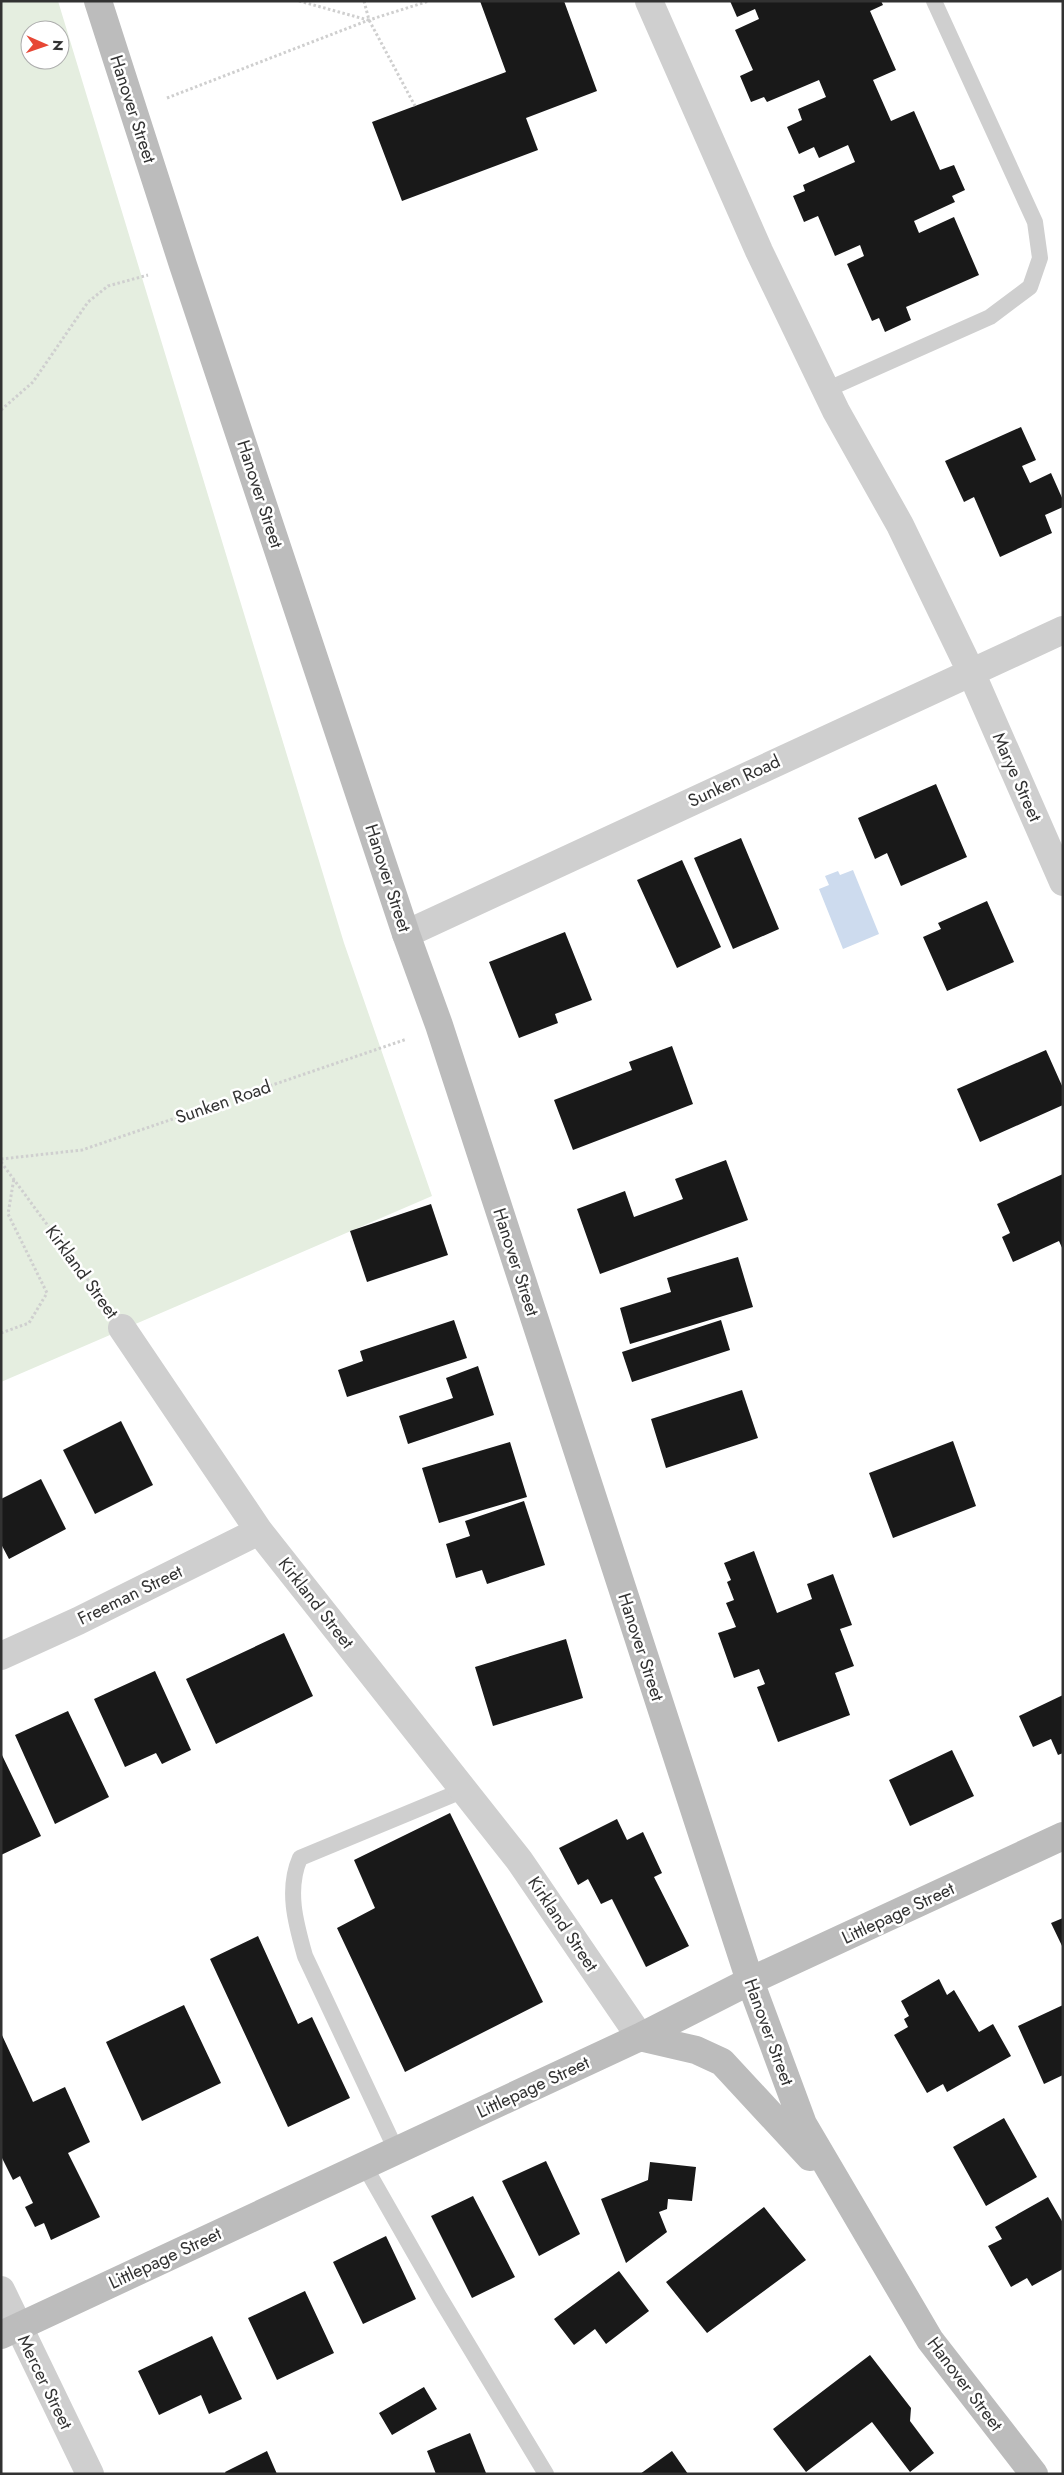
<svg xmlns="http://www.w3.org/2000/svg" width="1064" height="2475" viewBox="0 0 1064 2475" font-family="Jost,sans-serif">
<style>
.green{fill:#e5eee0;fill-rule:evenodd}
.water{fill:#cddbee}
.building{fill:#191919}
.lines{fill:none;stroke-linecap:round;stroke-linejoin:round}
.path{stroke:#cfcfcf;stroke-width:3;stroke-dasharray:2.5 2.5;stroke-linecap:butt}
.lane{stroke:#cfcfcf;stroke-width:16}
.street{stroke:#cfcfcf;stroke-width:28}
.secondary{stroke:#bcbcbc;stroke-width:28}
.labels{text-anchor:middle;stroke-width:5;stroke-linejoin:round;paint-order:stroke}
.street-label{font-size:18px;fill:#323232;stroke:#fff}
</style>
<rect width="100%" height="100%" fill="#fff"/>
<path class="green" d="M1,1H58L344,943L432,1196L1,1382ZM30,30H60V60H30Z"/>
<path class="water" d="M853,870L879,934L843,949L819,889L829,885L825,876L838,871L840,875Z"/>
<path class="building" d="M480,1H564L597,91L526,118L538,150L402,201L372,122L506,72Z
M730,1H881L883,5L870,11L896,70L873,80L891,121L914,111L940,170L954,165L965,190L952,196L955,202L914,221L919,233L954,217L979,275L906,307L911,320L885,332L879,318L872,321L847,264L864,256L860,245L835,256L818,216L804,222L793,196L805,191L803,185L855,162L848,145L819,158L814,147L799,154L787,127L802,120L798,109L826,97L819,80L767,102L764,97L751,102L740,76L753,70L735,30L759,19L755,9L737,17Z
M1021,427L1036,460L1022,466L1030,483L1051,473L1063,500V507L1045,515L1052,533L1000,557L974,497L964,502L945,461Z
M936,784L967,857L901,886L887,853L875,859L858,818Z
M741,838L779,929L733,949L694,858Z
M682,860L721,947L677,968L637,880Z
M987,901L1014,962L947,991L923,937L941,929L938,923Z
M565,932L592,1000L555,1014L558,1023L519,1038L489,962Z
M672,1046L693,1104L573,1150L554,1100L632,1070L629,1062Z
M1046,1050L1063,1088V1105L980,1142L957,1089Z
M726,1160L748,1220L600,1274L577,1209L625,1191L634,1217L683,1199L675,1179Z
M1063,1174V1250L1059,1241L1013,1262L1002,1237L1010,1233L997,1204Z
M431,1204L448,1255L367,1282L350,1231Z
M738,1257L753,1307L630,1344L620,1308L671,1292L667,1278Z
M454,1320L467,1358L347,1397L338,1370L363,1361L360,1351Z
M721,1320L730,1350L632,1382L622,1352Z
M478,1366L494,1415L408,1444L399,1416L453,1398L446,1378Z
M742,1390L758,1438L666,1468L651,1419Z
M121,1421L153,1485L95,1514L63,1450Z
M953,1441L976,1506L893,1538L869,1473Z
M510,1442L527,1497L439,1523L422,1468Z
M41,1479L66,1529L9,1559L1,1544V1499Z
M524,1501L545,1565L487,1584L482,1570L456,1578L446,1544L470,1536L465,1521Z
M754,1551L777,1613L812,1599L807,1584L833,1574L852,1625L840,1629L854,1666L835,1673L850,1715L778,1742L757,1687L765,1684L759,1669L734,1678L718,1633L736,1627L726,1603L734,1600L727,1582L731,1580L724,1563Z
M284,1633L313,1696L216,1744L186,1679Z
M566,1639L583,1698L493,1726L475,1667Z
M155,1671L191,1750L162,1764L156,1753L125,1767L94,1699Z
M1063,1695V1753L1058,1755L1051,1739L1033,1747L1019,1716Z
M68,1711L109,1797L55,1824L15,1735Z
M952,1750L974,1796L910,1826L889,1780Z
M1,1753L41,1836L1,1855Z
M450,1813L543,2002L405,2072L337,1928L375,1908L354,1860Z
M617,1819L627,1840L643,1832L662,1873L654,1877L689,1946L646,1967L612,1899L601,1904L588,1879L578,1885L559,1848Z
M1063,1918V1948L1051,1923Z
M258,1936L298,2024L312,2017L350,2098L288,2127L210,1959Z
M939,1979L947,1995L954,1990L979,2032L993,2024L1011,2056L947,2092L943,2084L927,2093L894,2035L908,2027L904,2019L909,2016L901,2001Z
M184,2005L221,2083L142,2121L106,2042Z
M1063,2005V2075L1044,2084L1018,2026Z
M1,2033L33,2102L65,2087L90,2142L68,2153L100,2217L51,2240L44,2223L35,2227L25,2207L33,2203L20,2176L13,2180L1,2156Z
M1004,2118L1037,2177L986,2206L953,2147Z
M546,2161L580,2234L539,2256L502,2181Z
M650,2162L696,2167L692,2201L668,2199L667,2209L659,2212L667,2232L626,2263L601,2199L648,2180Z
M473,2196L515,2277L472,2298L431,2216Z
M1048,2197L1063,2223V2269L1032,2286L1027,2278L1011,2287L988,2246L1002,2239L995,2227Z
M764,2207L806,2260L707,2333L666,2282Z
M386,2236L416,2299L363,2324L333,2262Z
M619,2271L649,2311L606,2344L595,2329L574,2345L554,2319Z
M305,2291L334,2353L277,2380L248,2318Z
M212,2336L242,2399L209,2414L201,2395L159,2415L138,2371Z
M870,2355L911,2408L910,2421L934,2453L910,2472L872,2422L806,2472L773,2429Z
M424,2387L437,2409L392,2435L379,2413Z
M470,2433L486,2473L436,2474L427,2451Z
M267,2451L277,2474H226L225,2472Z
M672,2451L688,2474H640Z"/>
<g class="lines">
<path class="path" d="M299,1L368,20
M364,1L369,20L415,106
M167,98L369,20L429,1
M1,410L33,382L88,302L108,286L148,275
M1,1159L82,1150L407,1039
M1,1162L102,1299
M1,1333L29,1323L47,1293L8,1214L14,1178"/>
<path class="lane" d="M826,390L990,317L1030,287L1040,258L1035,222L934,1
M396,2150L305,1956C296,1924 286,1890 300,1858L464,1790
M364,2165L440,2298L546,2474"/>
<path class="street" d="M649,1L759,251L836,411L900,525L971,672L1063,882
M406,934L1063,630
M122,1328L259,1531L519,1860L640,2037
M1,1656L78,1621L259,1531
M1,2290L90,2474"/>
<path class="secondary" d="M98,1L183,265L406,934L439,1025L750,1981L803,2124L930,2340L1034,2474
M640,2037L696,2050L722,2062L810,2157
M1,2335L640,2037L750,1981L1063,1836"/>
</g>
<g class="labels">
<g class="street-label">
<text transform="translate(133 109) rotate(72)" y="6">Hanover Street</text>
<text transform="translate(260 494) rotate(72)" y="6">Hanover Street</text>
<text transform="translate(1017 777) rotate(66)" y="6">Marye Street</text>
<text transform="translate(734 781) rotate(-25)" y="6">Sunken Road</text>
<text transform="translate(388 878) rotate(72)" y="6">Hanover Street</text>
<text transform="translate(223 1102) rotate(-19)" y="6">Sunken Road</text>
<text transform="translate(516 1262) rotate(72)" y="6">Hanover Street</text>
<text transform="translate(82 1272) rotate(54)" y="6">Kirkland Street</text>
<text transform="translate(130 1595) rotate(-26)" y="6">Freeman Street</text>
<text transform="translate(316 1603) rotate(52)" y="6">Kirkland Street</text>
<text transform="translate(641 1647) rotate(72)" y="6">Hanover Street</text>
<text transform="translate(898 1913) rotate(-25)" y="6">Littlepage Street</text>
<text transform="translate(563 1924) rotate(56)" y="6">Kirkland Street</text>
<text transform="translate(769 2032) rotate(70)" y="6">Hanover Street</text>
<text transform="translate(533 2087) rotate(-25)" y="6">Littlepage Street</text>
<text transform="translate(165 2258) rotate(-25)" y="6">Littlepage Street</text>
<text transform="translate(45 2382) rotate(64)" y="6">Mercer Street</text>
<text transform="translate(965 2384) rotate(53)" y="6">Hanover Street</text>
</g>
</g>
<rect width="1064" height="2475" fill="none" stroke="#323232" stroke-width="5"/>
<g transform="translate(45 45) rotate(92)"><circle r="24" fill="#ffffff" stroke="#adadad"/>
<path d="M0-4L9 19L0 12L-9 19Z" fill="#e74735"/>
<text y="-8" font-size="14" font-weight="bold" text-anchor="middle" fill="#323232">N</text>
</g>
</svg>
